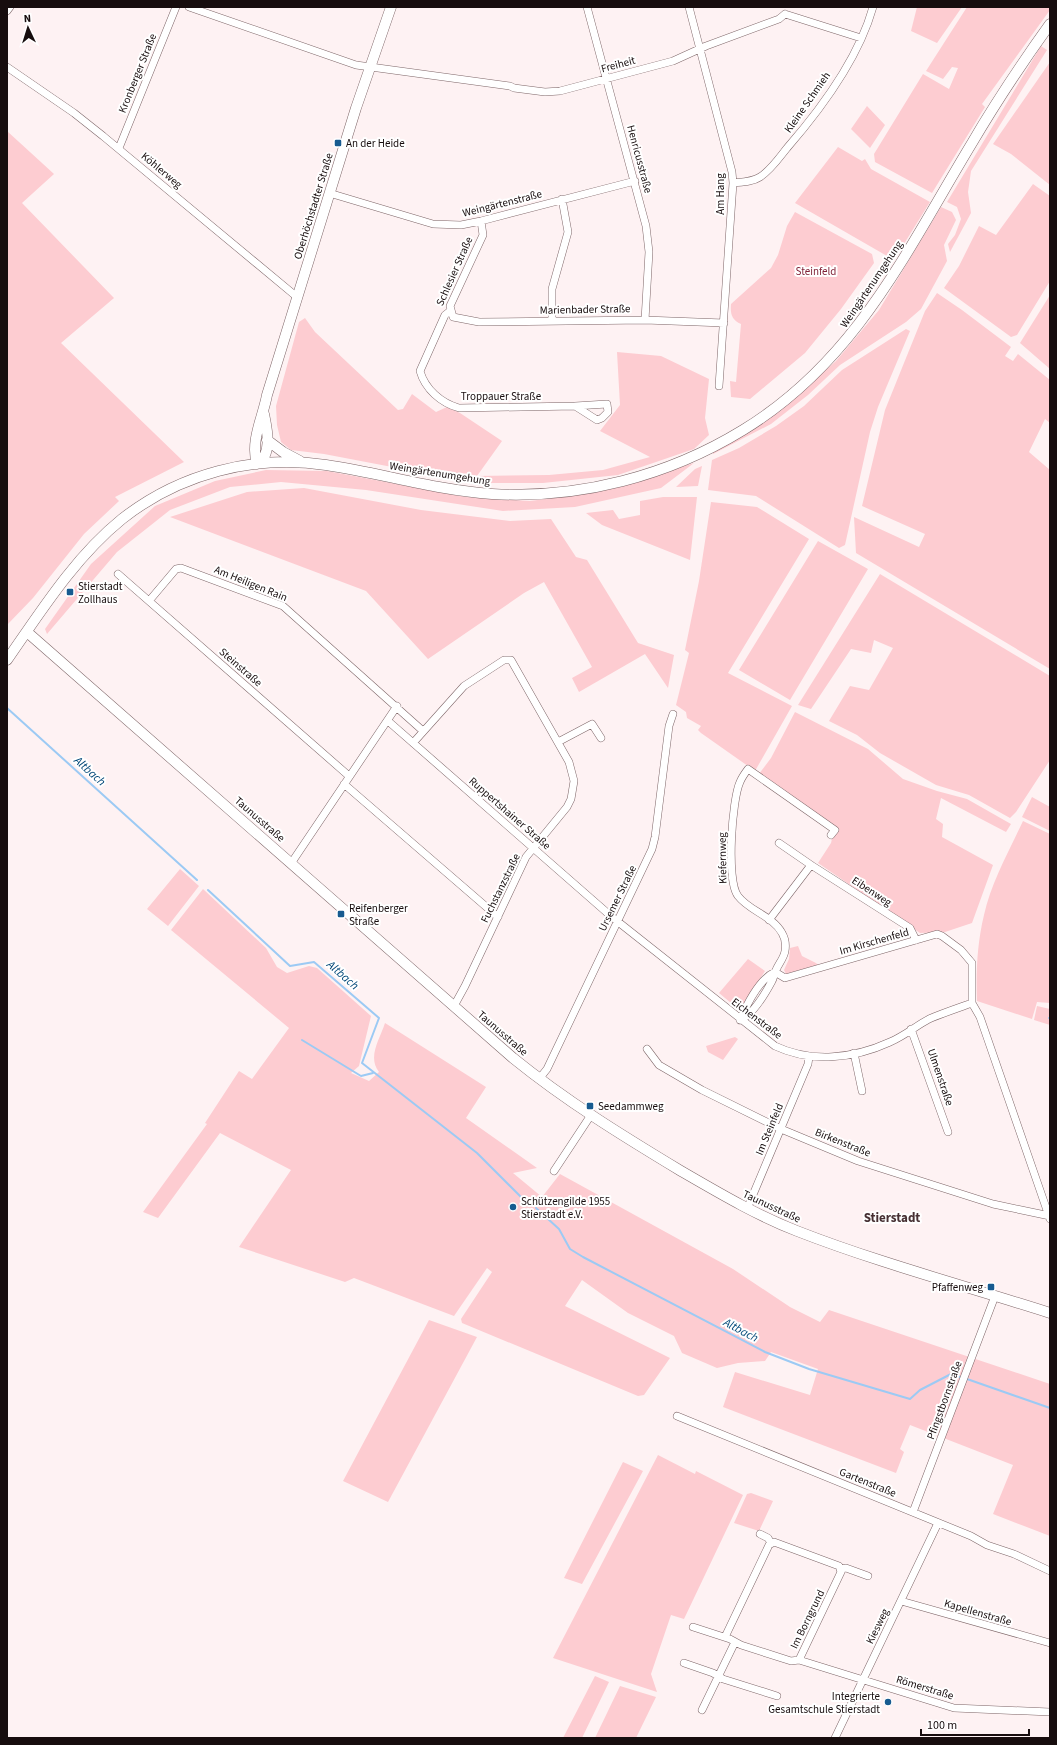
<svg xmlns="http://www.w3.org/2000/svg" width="1057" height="1745" viewBox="0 0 1057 1745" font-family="'Source Sans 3',sans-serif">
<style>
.green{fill:#fdccd1}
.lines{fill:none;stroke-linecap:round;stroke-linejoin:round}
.stream{stroke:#9ccaf4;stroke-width:2}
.street-casing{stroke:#7e6668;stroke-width:8}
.secondary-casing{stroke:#7e6668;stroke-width:11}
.street{stroke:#fff;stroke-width:7}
.secondary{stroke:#fff;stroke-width:10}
.poi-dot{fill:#175b90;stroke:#fff;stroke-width:1.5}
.labels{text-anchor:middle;stroke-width:4;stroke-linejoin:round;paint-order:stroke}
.street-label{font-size:11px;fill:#170d0e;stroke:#fff}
.poi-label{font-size:11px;fill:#170d0e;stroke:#fff;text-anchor:start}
.park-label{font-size:11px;fill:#802338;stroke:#fff}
.water-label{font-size:12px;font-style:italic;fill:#024878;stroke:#fff}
.quarter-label{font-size:13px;font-weight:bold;fill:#473134;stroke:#fff}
</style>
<rect width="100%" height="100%" fill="#fef2f3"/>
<path class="green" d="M917,7H962L937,43L911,31Z
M967,7H1050V10L982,104L985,107L932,193L875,162L874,154L923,74L949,89L958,68L952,67L943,79L926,71Z
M1041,46L1047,50L971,171L968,192L971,213L950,252L948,244L955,235L961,219L957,207L947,202Z
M1050,62V185L1011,154L993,144Z
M867,106L885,125L870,148L851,129Z
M7,131L54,174L22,203L114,298L61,343L184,462L115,497L119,501L84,534L33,598L7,625Z
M838,147L862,161L865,159L871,169L930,202L894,260L795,203Z
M1033,184L1050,196V281L1017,335L1011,337L944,288L959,266L979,226L996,235Z
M941,207L952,212L956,220L944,245L947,261L921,309L906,322L840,365L808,395L771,424L713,454V452L804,389L836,361L879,310Z
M795,212L872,254L874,263L841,309L805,353L750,399L731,397L730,381L736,382L741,324C732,320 730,314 731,304L771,268L778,255L787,226Z
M937,293L962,310L1011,347L1005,356L1013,361L1018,354L1050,380V423L1045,419L1029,452L1050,470V669L856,553L854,517L919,547L925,534L862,506L885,410L925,311Z
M1050,295V369L1020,343Z
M305,318L315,332L398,410L403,409L412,394L436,412L447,407L460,413L502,441L477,476L549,475L603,470L650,457L600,431L620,405L617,352L661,356L709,379L705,418L709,435L694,449L618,475L543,483H476L324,454L291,450L281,442L277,425L276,406L299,322Z
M906,329L910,331L878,407L870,432L845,545L839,548L756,496L708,490L712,460L739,448L776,426L804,406L842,370Z
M694,463L661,488L575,507L503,511L366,490L281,482L230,487L170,510L117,552L47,634L45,629L91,564L155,506L215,481L266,470L327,471L466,497L530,501L591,493Z
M702,466L698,486L676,487L695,469Z
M304,488L421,510L510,521L551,519L576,557L587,560L638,643L674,655L668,688L645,654L579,692L572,678L592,667L544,582L524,593L428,659L366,591L170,517L247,492Z
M663,497H697L690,560L602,525L586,513L613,510L619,519L640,515V501Z
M711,502L757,507L809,539L728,673L792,706L755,771L701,733L698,730L701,726L687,718L686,712L676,705L689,653L685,650L699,581Z
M818,541L868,569L790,700L739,670Z
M880,574L1050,676V760L1016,812L1010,818L969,795L936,785L880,753L857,735L829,721L850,686L869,690L893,648L874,640L871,653L851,649L811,709L798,705Z
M795,712L868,749L903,779L937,791L967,799L1011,824L1006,832L941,798L936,819L943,824L942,837L993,865L972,923L945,932L920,933L818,863L831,843L835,826L759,774L771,758Z
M1032,797L1050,807V831L1022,817Z
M1023,821L1050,834V1003L1037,1002L1032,1019L977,1001C976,972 977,944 984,915C991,883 1009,851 1023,821Z
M180,869L199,886L168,926L147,909Z
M203,889L266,948L277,967L287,973L309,966L317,968L371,1016L359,1066L351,1073L369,1081L379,1072C367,1057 380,1039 385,1023L486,1087L466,1118L537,1168L513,1173L542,1197L560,1174L733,1269L790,1307L820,1322L829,1310L1050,1384V1536L993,1514L1013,1465L910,1425L900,1449L904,1452L896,1473L723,1407L735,1372L810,1395L818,1369L771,1352L765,1361L738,1363L717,1368L682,1353L674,1336L628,1313L582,1280L565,1306L670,1358L644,1395L638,1396L462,1323L461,1319L492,1272L487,1268L454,1316L354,1278L345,1282L239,1247L291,1170L220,1133L158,1218L143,1212L207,1124L205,1123L239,1071L252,1079L289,1028L171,930Z
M798,946L802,956L816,963L818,965L786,974L784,970L789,959L790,948Z
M748,959L765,971L744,1004L737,1008L719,993Z
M1037,1006L1050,1009V1025L1034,1020Z
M735,1037L738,1039L723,1060L708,1052L706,1046Z
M429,1320L477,1337L388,1502L343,1481Z
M658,1455L695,1474L696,1471L743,1495L684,1619L671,1615L651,1674L657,1692L553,1658Z
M623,1462L643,1471L582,1584L564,1578Z
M751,1493L773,1501L759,1531L734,1523L747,1494Z
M595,1676L609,1682L582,1738H563Z
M620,1686L656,1697L636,1738H595Z"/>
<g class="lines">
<path class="stream" d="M7,708L197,880
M208,890L290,966L314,962L379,1018L362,1063L477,1153L526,1202
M1049,1018H1050
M302,1040L361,1076L373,1073
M536,1208L559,1229L570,1249L583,1257L765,1352L809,1369L910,1399L920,1390L951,1374L960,1377
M967,1379L1050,1408"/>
<g class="street-casing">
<path id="street" d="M189,7L356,65L510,86L514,88L545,92L560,91L673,61L706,46L779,19L785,14
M587,7L646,226L649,252L645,320
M689,7L732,172L733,183L719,386
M7,11L10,7
M785,14L861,38
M7,67L74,113L103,136L297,297
M119,148L176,7
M733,183C743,182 752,182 760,177C771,170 779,158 787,148C821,109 859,57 873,7
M329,193L433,224L461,225L481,221L635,181
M481,221L483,235L450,306L453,317L479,322L645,320L724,323
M450,311L445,315L420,371C425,389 441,403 459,408L575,406L597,420L602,418L608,412L607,404L575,406
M552,321V289L568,232L562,199
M118,574L349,776
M149,601L176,569L181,568L283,606L423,731
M388,721L612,917L775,1046C811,1063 853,1059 890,1042C904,1036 916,1026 929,1019C943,1013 958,1008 972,1003
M558,742L592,724L601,738
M413,743L464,686L504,660H511L569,762L574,781L571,799L567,807L526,857L465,986L454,1006
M344,784L498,917
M779,843L811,865L910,928L916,940
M292,862L397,706
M769,920L811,865
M775,972L785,978L937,934L942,936L961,950L972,963V1003L980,1017L1050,1219
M740,1020C753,1015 765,994 772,981C774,978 774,973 776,970C779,963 784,958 785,951C786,945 785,938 782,933C773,916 749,911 738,896C726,881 732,799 740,782C742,777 745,773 748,769L835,830L831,835
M740,1020C747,1004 759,979 775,972
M911,1029L948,1132
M647,1049L659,1065L702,1090L781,1129L858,1161L993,1204L1050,1216
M854,1053L862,1091
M539,1079L547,1069L652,849L655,837L669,726L673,714
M554,1171L591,1115
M747,1209L808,1064L809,1057
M677,1416L971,1536L987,1545L1014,1554L1050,1571
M913,1512L995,1296
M760,1534L768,1538L771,1543
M841,1569L846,1568L868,1576
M901,1601L1050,1643
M693,1627L730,1639L741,1645L791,1661L799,1660L954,1708L1050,1712
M725,1637L769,1545L774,1542L839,1566L841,1572L799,1660
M684,1663L713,1673L723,1679L777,1696
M702,1710L735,1642
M835,1738L938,1523"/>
</g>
<g class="secondary-casing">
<path id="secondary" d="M267,440L283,452L300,461
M257,464C250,441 263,417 267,395L356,108L391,7
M257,464C273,455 267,429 264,414
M27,632L513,1058C566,1101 623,1136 681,1171C719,1193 756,1215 797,1231C879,1263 966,1286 1050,1313
M7,660C41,611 75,557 122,519C179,474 254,454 326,465C381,473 435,490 492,494C580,499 668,476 743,430C856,361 906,252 972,143C996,102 1022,63 1050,24"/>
</g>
<use href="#street" class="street"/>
<use href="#secondary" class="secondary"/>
</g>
<g class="poi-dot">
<rect x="334" y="139" width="8" height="8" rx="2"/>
<rect x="66" y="588" width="8" height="8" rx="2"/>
<rect x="337" y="910" width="8" height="8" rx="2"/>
<rect x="586" y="1102" width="8" height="8" rx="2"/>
<circle cx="513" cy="1207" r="4"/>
<rect x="987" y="1283" width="8" height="8" rx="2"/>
<circle cx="888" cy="1702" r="4"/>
</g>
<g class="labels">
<g class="street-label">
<text transform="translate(618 64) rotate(-15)" y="4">Freiheit</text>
<text transform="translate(137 73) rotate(-68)" y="4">Kronberger Straße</text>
<text transform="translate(807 102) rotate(-55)" y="4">Kleine Schmieh</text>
<text transform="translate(640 159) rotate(75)" y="4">Henricusstraße</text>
<text transform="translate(162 170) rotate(40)" y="4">Köhlerweg</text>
<text transform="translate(720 194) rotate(-90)" y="4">Am Hang</text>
<text transform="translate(502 203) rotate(-14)" y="4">Weingärtenstraße</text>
<text transform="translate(313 206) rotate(-73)" y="4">Oberhöchstadter Straße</text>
<text transform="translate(454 271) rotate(-66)" y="4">Schlesier Straße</text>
<text transform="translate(871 284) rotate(-56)" y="4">Weingärtenumgehung</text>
<text transform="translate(585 309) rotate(-1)" y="4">Marienbader Straße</text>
<text x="501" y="400">Troppauer Straße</text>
<text transform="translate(440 473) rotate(9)" y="4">Weingärtenumgehung</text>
<text transform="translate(251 583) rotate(22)" y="4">Am Heiligen Rain</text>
<text transform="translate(241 667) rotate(41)" y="4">Steinstraße</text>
<text transform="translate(510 813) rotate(41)" y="4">Ruppertshainer Straße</text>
<text transform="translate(260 819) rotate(41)" y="4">Taunusstraße</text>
<text transform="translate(722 858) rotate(-91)" y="4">Kiefernweg</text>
<text transform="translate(500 888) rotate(-64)" y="4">Fuchstanzstraße</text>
<text transform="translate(872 891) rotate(33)" y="4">Eibenweg</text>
<text transform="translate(617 898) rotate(-64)" y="4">Ursemer Straße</text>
<text transform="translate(874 941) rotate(-16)" y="4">Im Kirschenfeld</text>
<text transform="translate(757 1018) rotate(37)" y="4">Eichenstraße</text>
<text transform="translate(503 1033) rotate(41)" y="4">Taunusstraße</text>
<text transform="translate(941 1077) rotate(71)" y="4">Ulmenstraße</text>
<text transform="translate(769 1129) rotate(-67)" y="4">Im Steinfeld</text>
<text transform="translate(843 1142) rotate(22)" y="4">Birkenstraße</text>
<text transform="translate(772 1206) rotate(25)" y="4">Taunusstraße</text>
<text transform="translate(944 1400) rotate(-70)" y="4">Pfingstbornstraße</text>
<text transform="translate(868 1482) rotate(22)" y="4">Gartenstraße</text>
<text transform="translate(978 1612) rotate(16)" y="4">Kapellenstraße</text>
<text transform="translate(807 1619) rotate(-64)" y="4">Im Borngrund</text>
<text transform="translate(877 1626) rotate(-64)" y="4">Kiesweg</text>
<text transform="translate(925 1687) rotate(17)" y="4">Römerstraße</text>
</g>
<g class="poi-label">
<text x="346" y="147">An der Heide</text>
<text x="78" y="590">Stierstadt<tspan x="78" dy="13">Zollhaus</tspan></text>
<text x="349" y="912">Reifenberger<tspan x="349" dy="13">Straße</tspan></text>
<text x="598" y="1110">Seedammweg</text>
<text x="521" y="1205">Schützengilde 1955<tspan x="521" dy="13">Stierstadt e.V.</tspan></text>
<text x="983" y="1291" text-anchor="end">Pfaffenweg</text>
<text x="880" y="1700" text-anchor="end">Integrierte<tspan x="880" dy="13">Gesamtschule Stierstadt</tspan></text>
</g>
<g class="park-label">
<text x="816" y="275">Steinfeld</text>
</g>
<g class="water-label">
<text transform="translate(90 771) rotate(42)" y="4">Altbach</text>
<text transform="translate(343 975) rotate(41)" y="4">Altbach</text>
<text transform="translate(741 1330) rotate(28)" y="4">Altbach</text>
</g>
<g class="quarter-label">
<text x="892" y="1222">Stierstadt</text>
</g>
</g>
<rect width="1057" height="1745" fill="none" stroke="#170d0e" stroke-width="16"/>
<g transform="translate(28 28) rotate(356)" stroke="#ffffff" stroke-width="3" paint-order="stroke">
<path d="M0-3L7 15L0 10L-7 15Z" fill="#170d0e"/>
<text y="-6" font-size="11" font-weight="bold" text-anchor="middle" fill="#170d0e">N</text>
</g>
<path d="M921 1729v6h108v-6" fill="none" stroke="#170d0e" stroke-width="2"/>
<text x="927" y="1729" font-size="12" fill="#170d0e" stroke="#ffffff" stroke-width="3" paint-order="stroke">100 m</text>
</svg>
